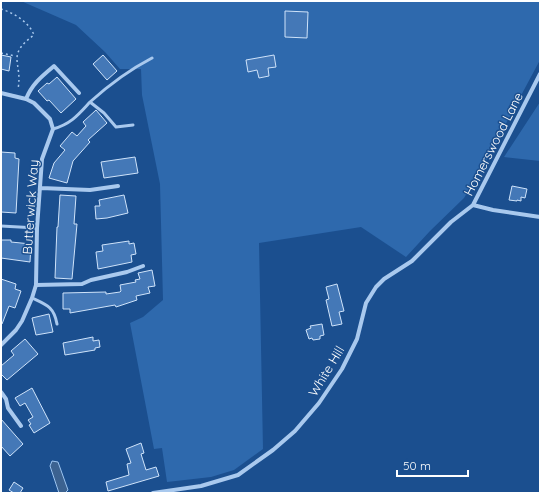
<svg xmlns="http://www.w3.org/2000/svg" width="541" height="494" viewBox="0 0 541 494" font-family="Quicksand,sans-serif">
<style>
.green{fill:#2e69ad}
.water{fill:#3c6290;stroke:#9cc4f0}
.building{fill:#4478b7;stroke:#cfe3fa}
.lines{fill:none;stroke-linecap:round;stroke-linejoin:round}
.path{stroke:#a9c9ee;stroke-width:1.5;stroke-dasharray:2 3;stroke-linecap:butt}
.lane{stroke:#a9c9ee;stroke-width:3}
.street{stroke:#a9c9ee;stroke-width:4}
.labels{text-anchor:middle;stroke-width:3;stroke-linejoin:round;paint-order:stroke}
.street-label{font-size:13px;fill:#fff;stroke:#1b4f8f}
</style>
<rect width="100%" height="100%" fill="#1b4f8f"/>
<path class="green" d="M21,1H540V60L486,161L464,198L430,231L406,257L361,227L259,243L263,449L234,470L211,477L167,482L162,448L154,449L130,323L143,317L163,300L160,184L142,95L141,69H120L105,52L76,25Z
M540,102V161L504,157Z"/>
<path class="water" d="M52,461L58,462L68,490L65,493H59L50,466Z"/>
<path class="building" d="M285,11L308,12L307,38L285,37Z
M1,55L11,57L9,71L1,69Z
M103,55L117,71L107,80L93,64Z
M274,55L276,67L268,68L269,76L259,78L257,70L248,72L246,60Z
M57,77L76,99L61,113L49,100L47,101L38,91L47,83L49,84Z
M96,110L107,123L88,140L90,142L73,161L67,183L49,178L54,163L65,150L60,146L72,132L77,136L86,126L83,122Z
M1,152L15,153V158L19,159L16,213L1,212Z
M135,157L138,173L104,178L101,162Z
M512,186L527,189L525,198L521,197V201L517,200V201L509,200Z
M60,195L76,196L74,224H77L72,279L55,278L57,227H58Z
M124,195L128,213L107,218L96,219L95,206H100L99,200Z
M1,240H11V242L31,244L30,262L1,258Z
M129,241V244L134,243L136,254L131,255L132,262L98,269L96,252L103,251L102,245Z
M152,270L155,286L148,287L150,293L136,296L137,300L116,307L115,305L70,313V309H63V293L106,292V294L120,292L121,291L120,285L136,282L135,280L140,279L138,273Z
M1,279L16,284L15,289L21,291L15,308L9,306L2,324H1Z
M337,284L344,311L339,312L342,324L332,326L326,300L329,299L326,287Z
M49,314L53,332L36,335L32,318Z
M322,324L324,335L320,336V339L313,340L312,338L309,339L306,330L311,328L310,326Z
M93,337V341L99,340L100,347L95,348V350L65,355L63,343Z
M25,339L38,354L7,380L1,374V366L14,355L11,351Z
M32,388L50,423L34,433L29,425L31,424L28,420L33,417L25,403L20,406L15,398Z
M1,419L23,444L10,456L1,446Z
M141,443L144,453L141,454L146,470L156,467L159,476L108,491L106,482L129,475L127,464L131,463L126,449Z
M14,482L23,488L20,493H14L9,490Z"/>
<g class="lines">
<path class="path" d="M1,9C14,13 29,22 34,35C5,56 23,62 18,89
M1,53L15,56"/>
<path class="lane" d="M90,102C110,84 129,70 152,58
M53,129C71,124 78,115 90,102L104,113L116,127L133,125
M1,226L37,228
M32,298C47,305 54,307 57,324"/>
<path class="street" d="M1,93L26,99L34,103L50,119L53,129L42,159L37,228L36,285L32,298L22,321L16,330L1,345
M26,99C32,84 42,76 54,66L79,93
M41,188L90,190L118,186
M473,205L493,210L540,217
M36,285L82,284L91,280L127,272L143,266
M1,392L6,399L8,408L21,426
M153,493L201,486L238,475L273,450L295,431L319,403L342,369L357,339L366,303L376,287L384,279L412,261L451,222L473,205L540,74"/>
</g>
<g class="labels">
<g class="street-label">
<text transform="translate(493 144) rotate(-63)" y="5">Homerswood Lane</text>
<text transform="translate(30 207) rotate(-86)" y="5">Butterwick Way</text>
<text transform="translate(326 371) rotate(-59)" y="5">White Hill</text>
</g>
</g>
<rect width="541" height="494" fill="none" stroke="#ffffff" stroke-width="4"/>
<path d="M397 470v6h71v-6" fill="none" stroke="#ffffff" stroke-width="2"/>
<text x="403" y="470" font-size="12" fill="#ffffff" stroke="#1b4f8f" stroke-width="3" paint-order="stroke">50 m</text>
</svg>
